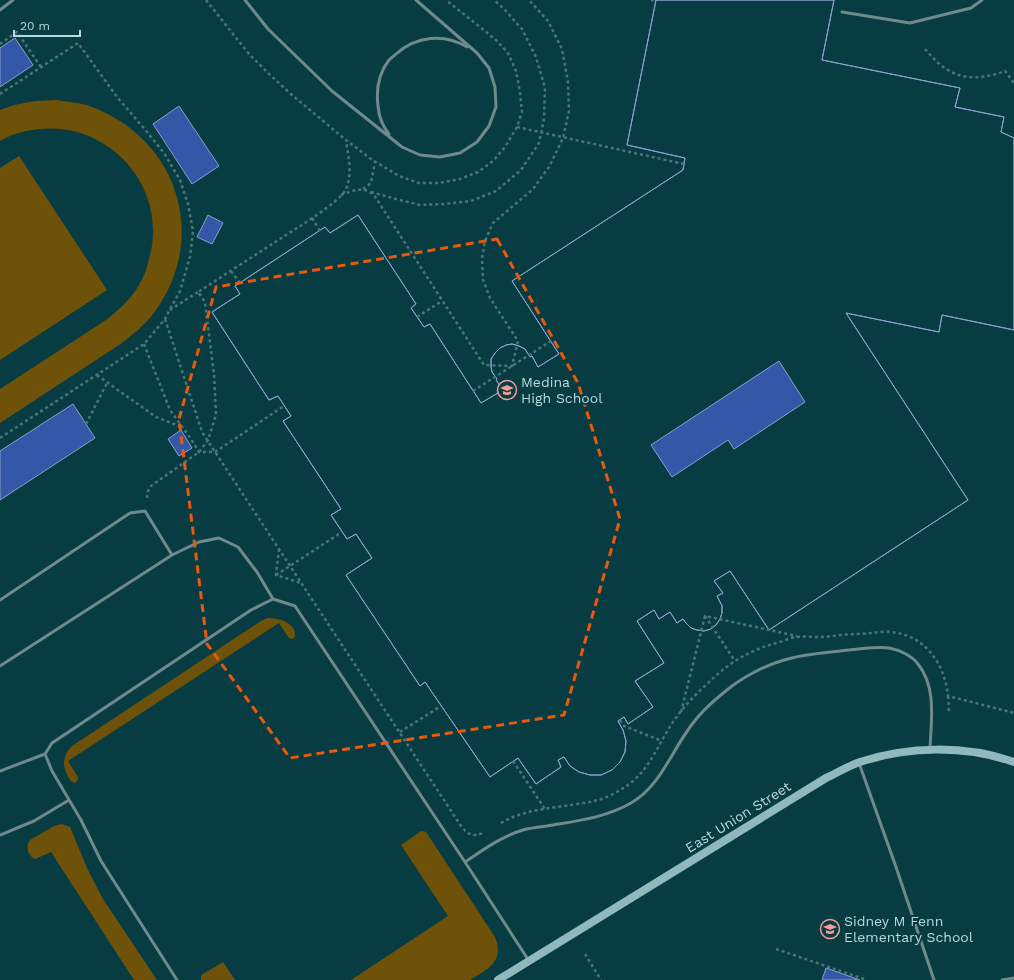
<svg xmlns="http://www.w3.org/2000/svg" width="1014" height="980" viewBox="0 0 1014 980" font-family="'Work Sans',sans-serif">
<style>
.green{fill:#6e520a}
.building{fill:#3458a7;stroke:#8ba0ca;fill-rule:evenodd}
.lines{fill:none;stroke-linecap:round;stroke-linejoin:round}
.path{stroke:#48767a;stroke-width:2.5;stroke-dasharray:3 3;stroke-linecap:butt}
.lane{stroke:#70898c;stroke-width:3}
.secondary{stroke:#8fb9bd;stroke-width:8}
.marked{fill:none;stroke:#e8590c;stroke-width:3;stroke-dasharray:8 5;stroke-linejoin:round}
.labels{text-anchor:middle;stroke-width:4;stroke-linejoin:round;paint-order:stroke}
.poi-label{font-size:14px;fill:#bad8db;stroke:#073d42;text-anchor:start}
.street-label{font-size:14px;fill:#bad8db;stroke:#073d42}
</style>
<rect width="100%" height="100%" fill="#073d42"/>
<path class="green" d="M56,100C70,102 84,103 97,109C181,144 208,242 153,314C144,326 133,334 122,343L0,423V389L106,320C119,310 131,299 139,285C144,277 147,268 149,259C167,198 124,137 62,129C41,127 18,130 0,141V110L14,105L35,101Z
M19,156L107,290L0,360V168Z
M268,618C279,618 297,623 295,637L292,639L289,638L279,623L68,761L78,777C78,780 77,782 74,783L71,781C62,768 61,758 72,746L261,621Z
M62,824L70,827L87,868L103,899L157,980H134L51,852L35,859C28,856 25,847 30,840L54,826Z
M421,831H423L426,832L495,937C505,961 488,969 470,980H351L448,916L401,845Z
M223,962L235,980H201V976L203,974Z"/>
<path class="building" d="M656,0H834L822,60L960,88L955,107L1004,117L1001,132L1014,138V330L942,315L939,332L846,313L968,500L769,630L730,571L714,581L723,593L717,596L722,606V613L720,619L716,625L711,629L704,631L697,630L691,628L686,623L683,619L677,623L670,612L659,619L654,610L637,621L664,663L635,681L653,707L628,724L624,717L618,721L623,730L626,741L625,752L620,762L612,770L601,775H590L579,772L570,766L564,757L558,760L561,767L536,784L518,758L490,777L425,682L420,686L346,575L372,558L356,534L347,539L331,515L341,509L283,421L291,416L278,396L269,400L212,312L240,294L235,286L325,227L330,233L358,215L416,304L411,308L424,327L430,324L481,403L503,390L496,380L497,379L492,372L491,366V359L495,353L500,348L506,345L512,344L519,346L525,349L530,357L532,356L538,367L559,354L512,281L683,170L685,158L627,145ZM779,361L805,402L734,449L728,440L672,477L651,445Z
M656,0H834L822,60L960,88L955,107L1004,117L1001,132L1014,138V330L942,315L939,332L846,313L968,500L769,630L730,571L714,581L723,593L717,596L722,606V613L720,619L716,625L711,629L704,631L697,630L691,628L686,623L683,619L677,623L670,612L659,619L654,610L637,621L664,663L635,681L653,707L628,724L624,717L618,721L623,730L626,741L625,752L620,762L612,770L601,775H590L579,772L570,766L564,757L558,760L561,767L536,784L518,758L490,777L425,682L420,686L346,575L372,558L356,534L347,539L331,515L341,509L283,421L291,416L278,396L269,400L212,312L240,294L235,286L325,227L330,233L358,215L416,304L411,308L424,327L430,324L481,403L503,390L496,380L497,379L492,372L491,366V359L495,353L500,348L506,345L512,344L519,346L525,349L530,357L532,356L538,367L559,354L512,281L683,170L685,158L627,145Z
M15,38L33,65L0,87V48Z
M179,106L219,166L192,184L153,124Z
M208,215L223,223L212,244L197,237Z
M73,404L95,438L0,500V451Z
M181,430L192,448L179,456L168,439Z
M826,968L860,980H822Z"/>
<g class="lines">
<path class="path" d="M206,0L249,54L267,72L292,95L346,140L371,159L399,176L419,183H439L460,179L478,172L493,161L505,147L517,127L522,112L520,92L516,71L508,53L495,39L446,0
M651,0L656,1
M0,44L17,32L41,67
M925,49C932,57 939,65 948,70C965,81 987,78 1005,71L1014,83
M0,94L78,43L117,97L147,132L164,153L180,180L188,204L193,231L190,257L180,291L169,311L165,319L144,344L0,438
M517,127L684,164
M363,189L371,183L375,162
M371,192L396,199L420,205L444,204L471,201L496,191L521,170L539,143L544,119L545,88L536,57L522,29L505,10L494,0
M341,195C354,190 363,186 374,195L484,365L512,366L518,341L490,298L483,280L482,258L485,241L493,223L533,189L549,167L563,138L569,111L568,82L562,49L548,21L529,0
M312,218L320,231
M231,271L240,283
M170,310L198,292
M417,317L442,301
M165,319L202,432L461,826C468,835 473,837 483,833
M144,344L170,410L191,439L199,452H215L284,406
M97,375L156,417L182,427
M473,391L551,341
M86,424L107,383
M147,498L148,491L151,486L199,452L208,440L216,415L214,374L206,311L205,302L198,292C226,274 255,255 283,237C298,227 339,203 346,189C353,173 348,156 346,140
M279,549L276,575L301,583
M276,575L342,532
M705,616L735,661
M948,696L949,712
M681,712L705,616L797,636
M620,720L624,726L662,741
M400,732L441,706
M513,761L545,809
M501,823C529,806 568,808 598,800C607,798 617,792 625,787C649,772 658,744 673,722C685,704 703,687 719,673C739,656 757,648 783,641C788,639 793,637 797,637C804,636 812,637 819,637C826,637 833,636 840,635C851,634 862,634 873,633C879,632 885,631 891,632C925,635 945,664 948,696L1014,713
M776,949L867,980
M585,954L601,980"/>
<path class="lane" d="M245,0L268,29L332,91L402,147L420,155L440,157L460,153L477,142L489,126L496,107L495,87L489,68L477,53L416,0
M0,10L13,0
M842,12L910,23L971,8L982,0
M389,134C383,127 379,116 378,106C376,90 379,73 389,60C391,58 394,56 396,54C416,36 444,33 467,47
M0,600L130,513L145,511L172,555
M0,666L172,555L199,542L219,538L238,547L257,572L273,599
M859,763L896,867L934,980
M0,771L45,754
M0,835L34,821L69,800
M465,862C483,850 502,836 523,830C530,828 539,827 547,826C576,821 605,818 631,803C659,787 670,755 688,730C697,716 713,701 727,690C740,679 762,667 778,662C801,654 825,653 849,650C862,649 876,646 889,648C900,650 912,656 918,664C937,688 931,721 930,749
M177,980L101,861L81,820L52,771L45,754L52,743L251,610L273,599L295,606L465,862L529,961
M1002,980L1014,978"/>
<path class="secondary" d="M498,980L826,778C837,773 848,766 860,762C908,746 965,745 1014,762"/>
</g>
<path class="marked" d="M497,239L578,383L620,519L564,715L290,758L207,644L179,419L216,287Z"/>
<defs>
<g id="school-ring" transform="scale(1)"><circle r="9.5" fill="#073d42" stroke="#f59c96" stroke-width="1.5"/><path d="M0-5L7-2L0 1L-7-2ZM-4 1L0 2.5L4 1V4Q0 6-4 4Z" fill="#f59c96"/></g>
</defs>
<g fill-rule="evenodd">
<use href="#school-ring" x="507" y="390"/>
<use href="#school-ring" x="830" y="929"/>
</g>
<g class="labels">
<g class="poi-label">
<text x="521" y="387">Medina<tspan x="521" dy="16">High School</tspan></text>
<text x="844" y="926">Sidney M Fenn<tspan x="844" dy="16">Elementary School</tspan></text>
</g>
<g class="street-label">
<text transform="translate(738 817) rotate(-32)" y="5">East Union Street</text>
</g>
</g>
<path d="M14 30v6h66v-6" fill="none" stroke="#bad8db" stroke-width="2"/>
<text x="20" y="30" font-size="12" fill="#bad8db" stroke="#073d42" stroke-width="3" paint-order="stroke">20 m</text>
</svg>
